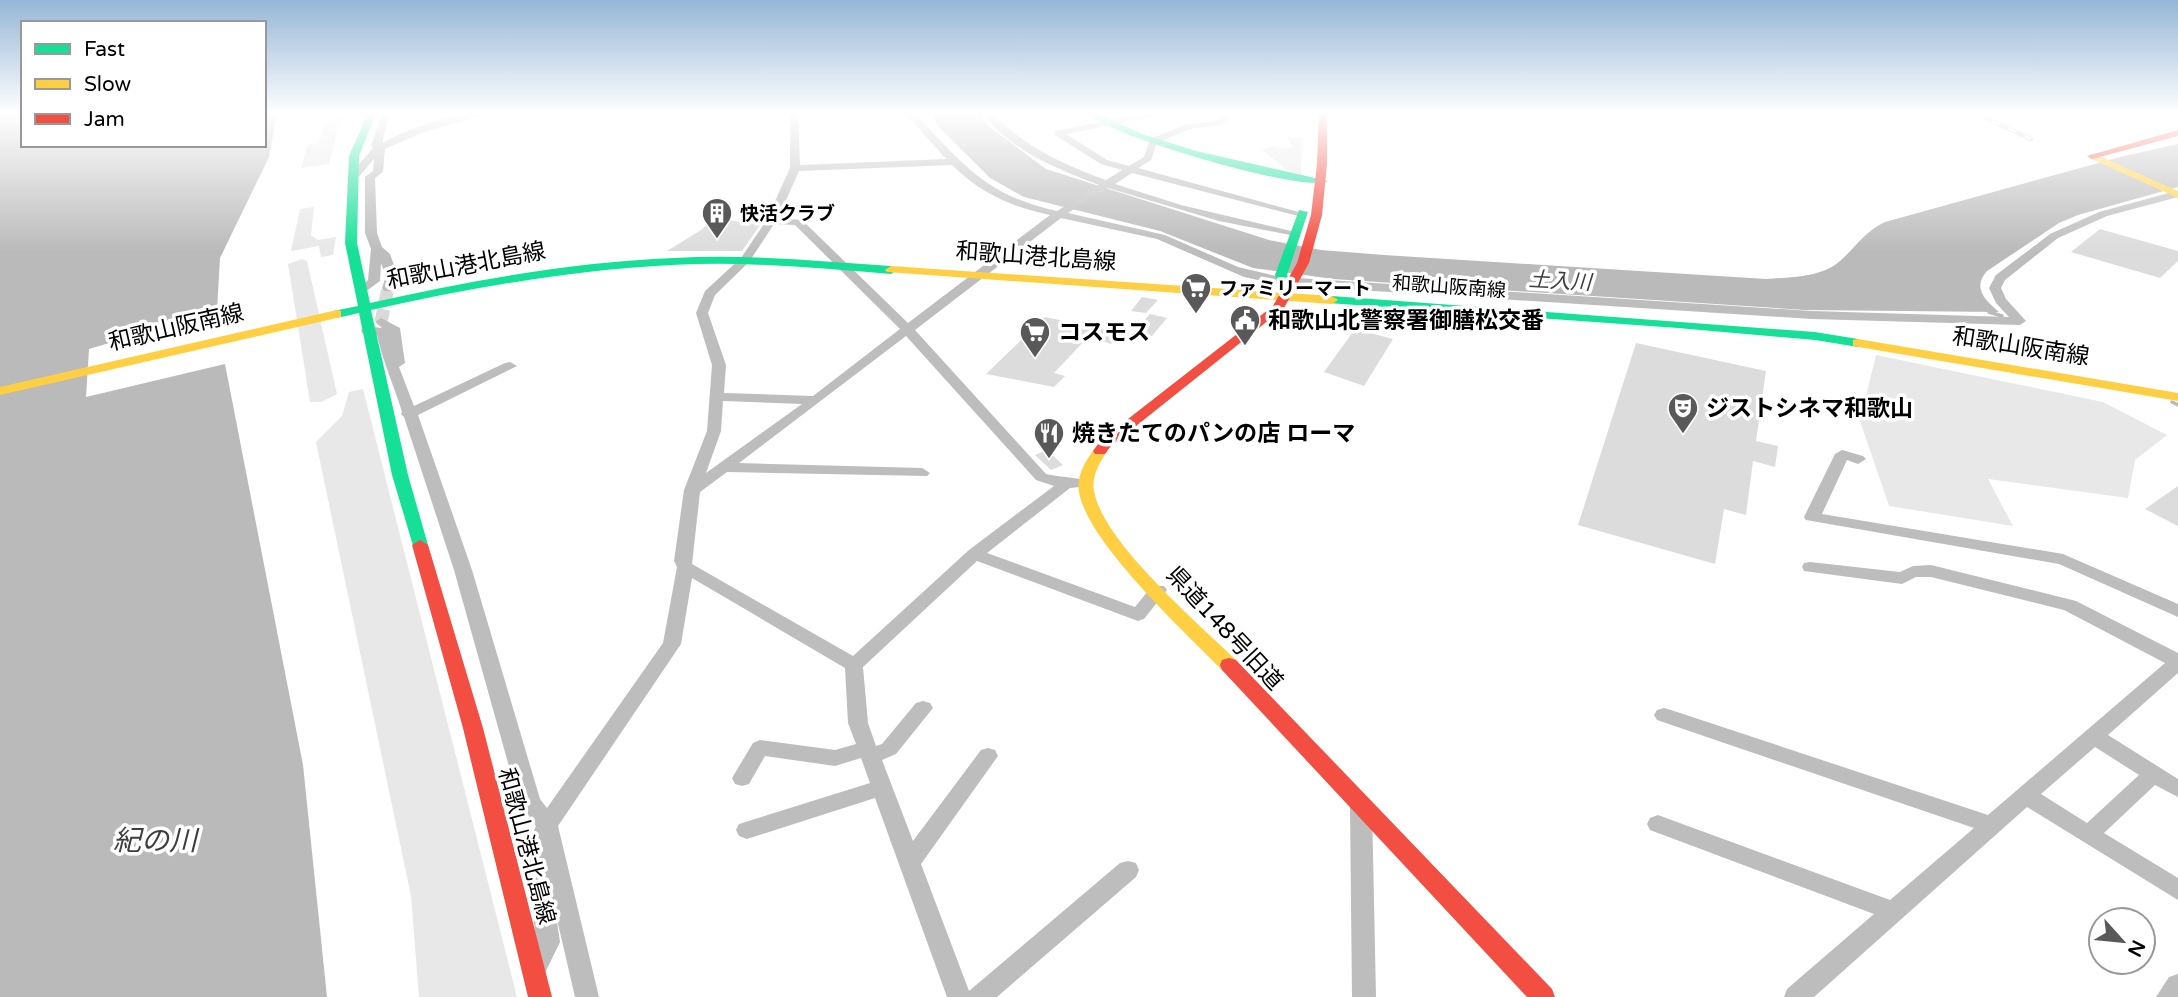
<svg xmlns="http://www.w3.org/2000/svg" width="2178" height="997" viewBox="0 0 2178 997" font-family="'Varela Round','Noto Sans JP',sans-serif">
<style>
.green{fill:#e8e8e8}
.water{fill:#bababa}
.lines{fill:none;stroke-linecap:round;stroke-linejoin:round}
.stream{stroke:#bababa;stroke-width:3.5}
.building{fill:#dcdcdc}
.street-tunnel{stroke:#d9d9d9;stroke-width:13;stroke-dasharray:13 6;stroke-linecap:butt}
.street{fill:#bdbdbd;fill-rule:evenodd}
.fast{fill:#16e098;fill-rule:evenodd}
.slow{fill:#ffcf43;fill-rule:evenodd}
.jam{fill:#f24e42;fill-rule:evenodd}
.rail-casing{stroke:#bdbdbd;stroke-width:4.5}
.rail{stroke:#fff;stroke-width:2.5;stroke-dasharray:9;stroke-linecap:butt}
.labels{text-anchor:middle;stroke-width:7;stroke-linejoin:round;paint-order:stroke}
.far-poi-label{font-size:19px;font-weight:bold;fill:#000;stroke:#fff;text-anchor:start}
.far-street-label{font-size:19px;fill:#000;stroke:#fff}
.far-water-label{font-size:21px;font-style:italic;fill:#3e3e3e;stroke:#fff}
.street-label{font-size:23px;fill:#000;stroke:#fff}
.poi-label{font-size:23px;font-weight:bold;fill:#000;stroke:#fff;text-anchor:start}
.near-water-label{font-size:28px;font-style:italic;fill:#3e3e3e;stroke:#fff}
</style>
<rect width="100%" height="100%" fill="#fff"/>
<path class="green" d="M335,113H348L339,126L329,164L301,168L307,145L318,143L324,128Z
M1287,137L1302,138L1301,175L1291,173L1263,151L1262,149L1275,146L1278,149L1293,147Z
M314,207L311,235L318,240L336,237L333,255L321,257L319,246L291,251L300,209Z
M302,259L307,261L337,394L321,402H310L288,264Z
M1876,355L2103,402L2167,435L2135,460L2128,498L1988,479L2013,526L1889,506L1860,421Z
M363,389L517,997H419L411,896L316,442L342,416L349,392Z"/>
<path class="water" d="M0,113H23V145H264V113H281L276,118L269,157L220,258L217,311L89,349L86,397L225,364L303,765L327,997H0Z
M934,113H980L987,125L1046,169L1269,240L1321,250L1384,255L1766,279C1790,277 1821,278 1840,261C1856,247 1865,231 1885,222L2120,157L2178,144V187L2078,215L2059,223L1987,271C1972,288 1985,300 1999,312L1805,310L1333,279L1253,268L1160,231L1024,197L990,178L938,126L932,115Z"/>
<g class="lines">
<path class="stream" d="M1989,312L2002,316
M2172,402L2178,405"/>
</g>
<path class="building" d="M714,218L760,225L742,251H667L701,230Z
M2100,229L2178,251V261L2160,278L2071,252Z
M1142,297L1158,300L1146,313L1131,311Z
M1150,314L1167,318L1152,336L1134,331Z
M1045,317L1122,333L1111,344L1089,336L1054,373L1065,376L1054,387L986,374Z
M1355,329L1393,339L1364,386L1324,372Z
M1636,343L1766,371L1756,441L1778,446L1775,467L1753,461L1746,515L1724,509L1715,564L1578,525Z
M1047,450L1063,465L1051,470L1035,455Z
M2178,486V526L2145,509Z"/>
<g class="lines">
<path class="street-tunnel" d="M381,322L388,288"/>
<path class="street" d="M382,113H390L382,143C409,128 458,111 489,113L421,133L385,149L383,172L375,178L377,233L382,247L390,254L398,276L392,291H384L382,288L386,276L381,263L380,281L361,295L355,291L368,280L371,249L365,233V177L373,171L374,159L356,180L347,178L373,148L371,146Z
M790,113H798L800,165L946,159L905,113H914C963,163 984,195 1057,211L1099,185C1057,169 1009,150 983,113H992C1024,146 1063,165 1106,180L1122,170L1101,164L1055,135V131L1144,113H1160L1156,116L1066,134L1107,160L1129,166L1144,157L1150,139L1185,125L1215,121L1229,113H1239L1220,125L1190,129L1157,143L1151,160L1138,168L1306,214V218L1132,173L1115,184L1181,205L1300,233V237L1219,221L1108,188L1068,213L1165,235L1238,267L1281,277L1812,311L2009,317L1996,303L1989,288L1996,275L2050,234L2099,212L2176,191L2178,197L2107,216L2058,238L2005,280L2001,288L2006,299L2026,321L2020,325L1812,319L1281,285L1244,277L1157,239L1061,218L915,330L1046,474C1058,477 1086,478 1092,483L1089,486L1070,488L987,553L1135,607L1152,586H1164L1167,590L1144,619L1138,621L977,561L863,667L868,723L876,746L882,744L916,703L923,701L930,703L933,708L896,754L882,760L913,841L981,750L988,748L995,750L998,756L921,864L969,991L1120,863L1128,861L1136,863L1139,870L1136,877L997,997H947L875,798L747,839L739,836L736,830L739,824L870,783L861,758L835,766L765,756L749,784L742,786L735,784L732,778L753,743L760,740L835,750L856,744L848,723L845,668L692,578L681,644L558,826L599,997H575L556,915L560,942L543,977L535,980L527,977L523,969L536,942L526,848L536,826L519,802L454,570L404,417L401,414L402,412C394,386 383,362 377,335L362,333L361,330L367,326L382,328L375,322L381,318L400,328L405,363L399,367L414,406L505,363L510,362L517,366L418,415L472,570L540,799L547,808L663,643L677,567L674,561L684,490L707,431L712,365L696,313L705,291L741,258L766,221L790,168ZM952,165C980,193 1012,207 1050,215L908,323L802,220L778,218L799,171ZM774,224L795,225L900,329L813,396L724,393L726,365L708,313L715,295L749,262ZM906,336L1036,480L1054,486L969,550L853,656L692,564L700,492L727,472L927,476L930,473L922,468L739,463ZM723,401L802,404L706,473L721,431Z
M1842,450L1863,456L1866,459L1858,464L1847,460L1822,514L2063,554L2178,604V617L2059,564L1806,520L1804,517L1835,454Z
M1810,562L1900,572L1913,566L1931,565L2076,601L2178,653V673L2108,735L2178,779V797L2155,785L2104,833L2178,878V900L2027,807L1814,997H1784L1787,989L1874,914L1650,830L1647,824L1650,818L1658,815L1666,818L1890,900L1974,828L1657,720L1654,715L1657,710L1664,708L1671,710L1988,815L2165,663L2064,610L1931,577H1916L1902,584L1804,571L1802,567L1804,563ZM2095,747L2139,775L2087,823L2041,794Z
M1361,797L1368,800L1372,806L1376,997H1352L1350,806L1354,800Z
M2178,974V997H2156L2169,977Z"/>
<path class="fast" d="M368,113H376L359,156L357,243L370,303C470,281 571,262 674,258C746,254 819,261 891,266L897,270L891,274C818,268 745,261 672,265C571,270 470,288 371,310L408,475L428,545L420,550L414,549L392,475L359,313L337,318L331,314L333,311L358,306L345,243L349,156Z
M1085,113H1095L1142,134L1196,151L1328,181C1308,195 1105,134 1085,113Z
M1299,210L1308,212L1287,275L1294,296L1288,300L1282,296L1275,275Z
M1332,296L1815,332L1858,339L1865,343L1858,347L1815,340L1678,328L1328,303L1326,300Z"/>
<path class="slow" d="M2089,154H2095L2178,191V198L2089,158Z
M891,266L1332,296L1338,300L1332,304L887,272L885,270Z
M337,310L341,311V317L0,395V387Z
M1858,339L2178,393V401L1853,346V340Z
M1100,447L1107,451C1100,462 1091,477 1094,491C1103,542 1198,623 1236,660L1238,665L1236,670H1222C1184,631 1088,543 1079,492C1076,476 1086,460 1095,448Z"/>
<path class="jam" d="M1319,113H1327V164L1322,215L1309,263L1284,308L1111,446L1105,454H1095L1093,451L1101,440L1273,306L1297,263L1311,215L1317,164Z
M2178,130V136L2092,159L2087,156Z
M420,540L428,545L483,728L552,997H528L463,728L412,545Z
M1229,658L1236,660L1552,989L1555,997H1527L1222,670L1220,665L1222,660Z"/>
<g class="rail-casing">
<path id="rail" d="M1975,113L2031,139"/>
</g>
<use href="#rail" class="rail"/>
</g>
<linearGradient id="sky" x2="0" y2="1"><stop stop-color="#95b6d6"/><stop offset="0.45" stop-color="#fff"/><stop offset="1" stop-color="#fff" stop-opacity="0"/></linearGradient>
<rect width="2178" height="252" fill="url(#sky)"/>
<defs>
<g id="building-pin" transform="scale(1.575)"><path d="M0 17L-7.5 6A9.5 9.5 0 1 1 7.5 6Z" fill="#595959" stroke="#fff"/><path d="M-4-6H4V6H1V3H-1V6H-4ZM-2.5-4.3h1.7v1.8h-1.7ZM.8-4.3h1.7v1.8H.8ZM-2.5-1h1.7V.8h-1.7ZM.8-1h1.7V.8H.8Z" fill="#fff"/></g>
<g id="supermarket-pin" transform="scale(1.575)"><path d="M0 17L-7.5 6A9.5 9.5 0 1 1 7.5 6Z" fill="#595959" stroke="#fff"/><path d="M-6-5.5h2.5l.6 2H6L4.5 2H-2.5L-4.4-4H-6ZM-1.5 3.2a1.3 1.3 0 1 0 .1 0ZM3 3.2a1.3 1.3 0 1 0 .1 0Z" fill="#fff"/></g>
<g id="civic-pin" transform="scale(1.575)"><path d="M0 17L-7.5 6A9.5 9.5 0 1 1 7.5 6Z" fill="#595959" stroke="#fff"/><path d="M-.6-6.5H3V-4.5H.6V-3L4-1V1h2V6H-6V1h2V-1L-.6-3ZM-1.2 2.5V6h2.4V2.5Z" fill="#fff"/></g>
<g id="theatre-pin" transform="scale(1.575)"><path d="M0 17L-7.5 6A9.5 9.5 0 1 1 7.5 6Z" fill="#595959" stroke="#fff"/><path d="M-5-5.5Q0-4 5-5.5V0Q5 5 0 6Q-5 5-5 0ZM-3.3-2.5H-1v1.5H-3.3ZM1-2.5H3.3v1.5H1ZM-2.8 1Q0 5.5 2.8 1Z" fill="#fff"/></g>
<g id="restaurant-pin" transform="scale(1.575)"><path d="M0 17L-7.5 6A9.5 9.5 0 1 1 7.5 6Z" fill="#595959" stroke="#fff"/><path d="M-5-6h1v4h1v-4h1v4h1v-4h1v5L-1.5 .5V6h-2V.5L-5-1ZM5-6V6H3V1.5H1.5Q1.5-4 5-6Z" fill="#fff"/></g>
</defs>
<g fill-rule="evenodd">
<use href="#building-pin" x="717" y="213"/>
<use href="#supermarket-pin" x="1196" y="288"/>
<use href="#civic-pin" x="1245" y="320"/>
<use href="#supermarket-pin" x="1035" y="332"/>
<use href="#theatre-pin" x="1683" y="408"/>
<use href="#restaurant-pin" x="1049" y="433"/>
</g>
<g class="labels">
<g class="far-poi-label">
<text x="740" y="220">快活クラブ</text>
<text x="1219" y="295">ファミリーマート</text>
</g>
<g class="far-street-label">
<text transform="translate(1449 286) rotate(4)" y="7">和歌山阪南線</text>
</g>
<g class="far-water-label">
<text transform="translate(1560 281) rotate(3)" y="7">土入川</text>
</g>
<g class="street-label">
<text transform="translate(1036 256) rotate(4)" y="8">和歌山港北島線</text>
<text transform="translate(466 265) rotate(-11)" y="8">和歌山港北島線</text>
<text transform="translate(176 327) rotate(-13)" y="8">和歌山阪南線</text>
<text transform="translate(2021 346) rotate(9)" y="8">和歌山阪南線</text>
<text transform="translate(1225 628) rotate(47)" y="8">県道148号旧道</text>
<text transform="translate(527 846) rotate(75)" y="8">和歌山港北島線</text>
</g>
<g class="poi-label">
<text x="1268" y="328">和歌山北警察署御膳松交番</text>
<text x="1058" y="340">コスモス</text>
<text x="1706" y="416">ジストシネマ和歌山</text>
<text x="1072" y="441">焼きたてのパンの店 ローマ</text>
</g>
<g class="near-water-label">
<text x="155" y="850">紀の川</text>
</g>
</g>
<rect x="21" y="21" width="245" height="126" fill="#ffffff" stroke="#999999" stroke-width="2"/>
<rect x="35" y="44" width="35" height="10" fill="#16e098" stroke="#999999" stroke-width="2"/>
<text x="84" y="56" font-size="21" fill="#000000">Fast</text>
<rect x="35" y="79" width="35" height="10" fill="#ffcf43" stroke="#999999" stroke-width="2"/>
<text x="84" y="91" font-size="21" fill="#000000">Slow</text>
<rect x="35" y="114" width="35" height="10" fill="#f24e42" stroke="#999999" stroke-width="2"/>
<text x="84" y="126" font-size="21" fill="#000000">Jam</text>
<g transform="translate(2122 941) rotate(117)"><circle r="33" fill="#ffffff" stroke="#999999" stroke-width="2"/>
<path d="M0-5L12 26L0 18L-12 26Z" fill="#595959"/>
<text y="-10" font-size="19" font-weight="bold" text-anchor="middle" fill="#000000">N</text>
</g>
</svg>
